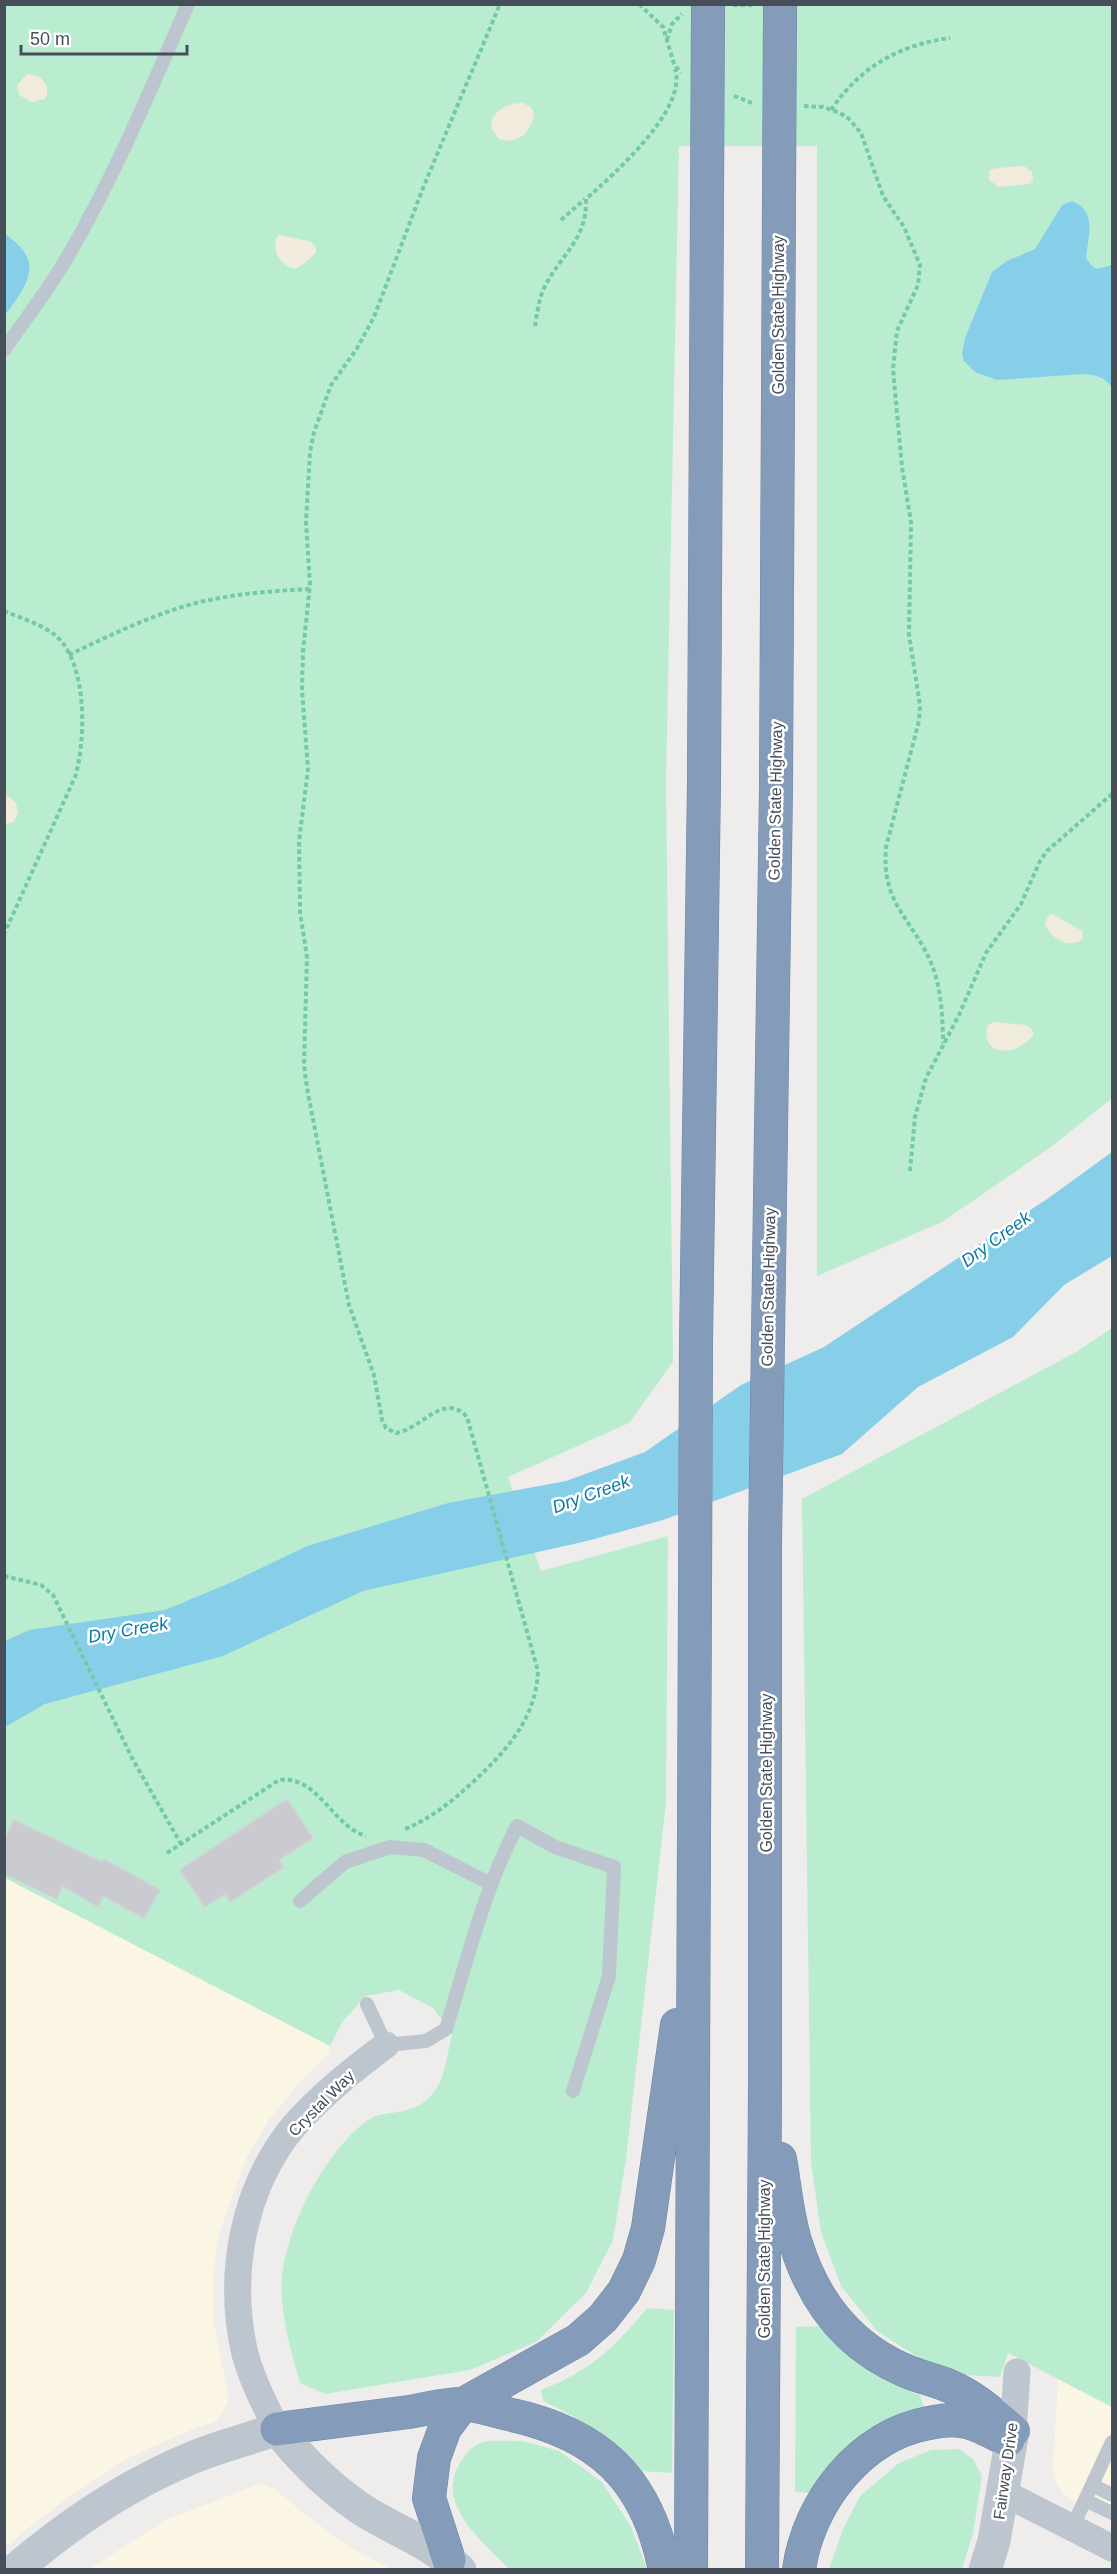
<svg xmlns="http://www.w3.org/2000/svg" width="1117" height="2574" viewBox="0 0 1117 2574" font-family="Arial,sans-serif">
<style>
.commercial{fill:#fbf5e4}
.green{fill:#baedd0}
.sand{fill:#f1ebdc}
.water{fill:#87cfe9}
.building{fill:#c9cbd1;stroke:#d0d2d8;stroke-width:1.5}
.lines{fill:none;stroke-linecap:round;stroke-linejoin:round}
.motorway-casing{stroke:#6f86a6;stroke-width:34}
.path{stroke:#73caa4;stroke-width:4;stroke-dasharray:4.5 3;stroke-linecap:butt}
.service{stroke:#bdc5ce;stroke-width:14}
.minor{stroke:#bdc5ce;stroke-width:27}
.tertiary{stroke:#bdc5ce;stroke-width:33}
.motorway{stroke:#849bba;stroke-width:33}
.motorway-bridge-casing{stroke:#6f86a6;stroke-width:34;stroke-linecap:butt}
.motorway-bridge{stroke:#849bba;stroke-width:33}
.labels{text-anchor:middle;stroke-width:5;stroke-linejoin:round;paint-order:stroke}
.street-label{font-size:16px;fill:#454e59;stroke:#fff}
.water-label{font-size:18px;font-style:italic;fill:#0f7aa1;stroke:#fff}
</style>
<rect width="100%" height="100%" fill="#efecec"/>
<path class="commercial" d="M5,1878L330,2046L328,2055L294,2089L269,2120L247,2157L219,2233L213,2279L214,2323L229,2400L217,2421L193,2429L130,2457L64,2500L5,2547Z
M1058,2379L1112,2407V2521L1074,2502L1063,2494L1056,2482L1053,2472Z
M262,2483L276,2490L307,2516L351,2548L391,2569H90L165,2520Z"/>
<path class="green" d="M4,5H1112V1098L1051,1147L942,1222L817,1276V146H679L666,782L673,1362L629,1423L508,1477L541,1571L668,1536L666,1803L626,2159L613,2240L586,2293L536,2342L470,2370L325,2394L300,2383C292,2355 284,2328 282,2299C277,2242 321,2157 364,2123C375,2114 385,2114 398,2112C444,2104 443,2072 452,2034L433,2008L399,1990L366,1996L343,2021L330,2046L5,1878Z
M1112,1328V2407L1008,2353L1000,2377L964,2375L919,2358L877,2331L841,2286L821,2232L811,2162L802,1499L1076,1352Z
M647,2308L674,2310L672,2473L641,2471C608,2436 587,2422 543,2401L541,2390C589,2372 615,2347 647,2308Z
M824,2326L850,2353L884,2380L920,2395L924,2408L820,2493L795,2492L796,2327Z
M523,2441L559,2451L602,2482L631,2527L647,2569H509C485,2544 435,2504 459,2465C464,2456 471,2446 481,2443C493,2439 511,2442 523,2441Z
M959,2449L973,2459L982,2476L973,2533L962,2569H829L843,2529L860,2496L899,2463L931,2450Z"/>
<path class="sand" d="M27,74C41,74 52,85 45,99L32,102L19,95L17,85Z
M523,103L531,107L534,114C532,132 516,147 498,138L491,127C492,110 508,103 523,103Z
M1017,166H1024L1032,172L1033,180L1030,184L999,187L989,180V172L992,169Z
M279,235L312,242L316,248V253L298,268C282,271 268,246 279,235Z
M5,794L16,803L18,812L14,822L5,824Z
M1052,914L1082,931L1083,939C1069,950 1050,938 1045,924L1048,916Z
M995,1022L1026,1025L1033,1031V1035C1014,1060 978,1054 988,1025Z"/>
<path class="water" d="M1072,201C1098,211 1088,236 1086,258L1092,266L1097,269L1112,265V389C1107,377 1095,375 1083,374L997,380L975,372L964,361L962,355L965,338L992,272L1007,261L1035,249L1062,205Z
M5,234C45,261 29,283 5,315Z
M1112,1152V1256L1064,1285L1013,1337L918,1387L842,1454L663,1520L587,1541L363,1591L223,1656L45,1704L5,1727V1641L29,1630L165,1610L232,1582L307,1546L448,1503L566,1481L645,1452L741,1385L824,1347L1050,1197Z"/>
<path class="building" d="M287,1799L313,1838L279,1860L284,1867L230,1902L225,1894L205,1907L180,1870Z
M14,1820L102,1862L104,1859L160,1890L144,1918L103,1896L98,1907L63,1886L57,1899L4,1874V1841Z"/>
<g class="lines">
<g class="motorway-casing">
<path id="motorway" d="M780,2159C785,2186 787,2217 796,2244C814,2302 849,2347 906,2371C920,2377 935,2380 949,2386C974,2396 993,2414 1013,2431
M277,2429C321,2423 365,2418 409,2412C426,2409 446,2404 463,2404C478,2405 494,2411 508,2414C598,2433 647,2478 665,2570
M449,2560L429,2498L434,2458L445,2428L463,2404L578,2340L603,2318L624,2291L639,2260L648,2228L677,2025
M691,2570L696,1344L704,782
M762,2570L765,2083V1543L776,787
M799,2570C808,2502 861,2435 929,2423C940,2421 950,2419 961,2421C977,2423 994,2434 1008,2440"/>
</g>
<path class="path" d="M639,4L663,27L674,64L681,73
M733,5H753
M667,40L672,24L682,14
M734,96L752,103
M804,106L823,107L840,113L849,119L861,133L883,196L904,227L920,265L918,285L897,331L893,369L902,467L911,522L909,635L920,705L919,721L886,847C881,905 912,917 932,965C941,988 943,1018 943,1043
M831,110C860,67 899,45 950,38
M561,220L585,199
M535,326C537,313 539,298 545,286C562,253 587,240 586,199C614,174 688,109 675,69
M4,611C21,618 41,624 55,635C88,662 86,741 75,777L4,934
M69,655C108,636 150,616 192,604C230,594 271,591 310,589
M910,1171L915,1117L926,1078L959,1015L986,953L1021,904L1040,861L1047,851L1112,794
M4,1576L41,1585L53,1595L132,1758L181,1844
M405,1829C432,1818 451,1802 473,1782C506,1751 536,1719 538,1671L467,1417C444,1391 422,1429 396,1433L386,1428L382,1420L374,1375L349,1305L307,1088L304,1065L307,957L300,912L299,841L308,769L302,690L303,651L310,585L306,522L310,452L314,432L331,385L356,350L374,317L423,188L500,4
M167,1853L279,1780C318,1775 332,1826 366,1836"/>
<path class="service" d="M4,350C26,318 49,289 68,256C115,175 151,89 188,4
M300,1901L345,1862L390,1847L424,1850L491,1884
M367,2004L386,2045L426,2041L446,2029C467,1960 484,1890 517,1826L555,1847L614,1867L609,1976L573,2091
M1092,2485L1112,2495
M1085,2500L1112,2513
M1072,2528L1112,2442"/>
<path class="minor" d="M277,2429C265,2405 252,2380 245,2354C227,2277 242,2188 294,2126C321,2095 354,2069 386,2045
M1013,2431L1017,2372
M1004,2493L1112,2548"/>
<path class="tertiary" d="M15,2570C70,2523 127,2484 194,2457C221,2446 250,2439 277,2429C304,2463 332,2491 369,2514C400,2532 432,2544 460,2570
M985,2570L994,2541L1013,2431"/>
<use href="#motorway" class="motorway"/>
<g class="motorway-bridge-casing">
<path id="motorway-bridge" d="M704,782L708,4
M776,787L780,4"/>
</g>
<use href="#motorway-bridge" class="motorway-bridge"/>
</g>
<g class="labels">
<g class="street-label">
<text transform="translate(778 315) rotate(-90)" y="6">Golden State Highway</text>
<text transform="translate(775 801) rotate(-89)" y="6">Golden State Highway</text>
<text transform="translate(768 1287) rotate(-89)" y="6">Golden State Highway</text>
<text transform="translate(766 1773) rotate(-90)" y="6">Golden State Highway</text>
<text transform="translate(321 2103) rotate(-45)" y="6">Crystal Way</text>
<text transform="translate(764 2259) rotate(-90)" y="6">Golden State Highway</text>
<text transform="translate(1005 2471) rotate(-82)" y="6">Fairway Drive</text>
</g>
<g class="water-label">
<text transform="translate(996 1239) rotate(-36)" y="6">Dry Creek</text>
<text transform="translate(591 1494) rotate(-20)" y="6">Dry Creek</text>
<text transform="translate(128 1630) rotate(-10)" y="6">Dry Creek</text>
</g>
</g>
<rect width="1117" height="2574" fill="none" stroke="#454e59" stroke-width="12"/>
<path d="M21 45v9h166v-9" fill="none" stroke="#454e59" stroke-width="3"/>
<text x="30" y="45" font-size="18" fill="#454e59" stroke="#ffffff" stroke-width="4.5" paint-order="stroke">50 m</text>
</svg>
